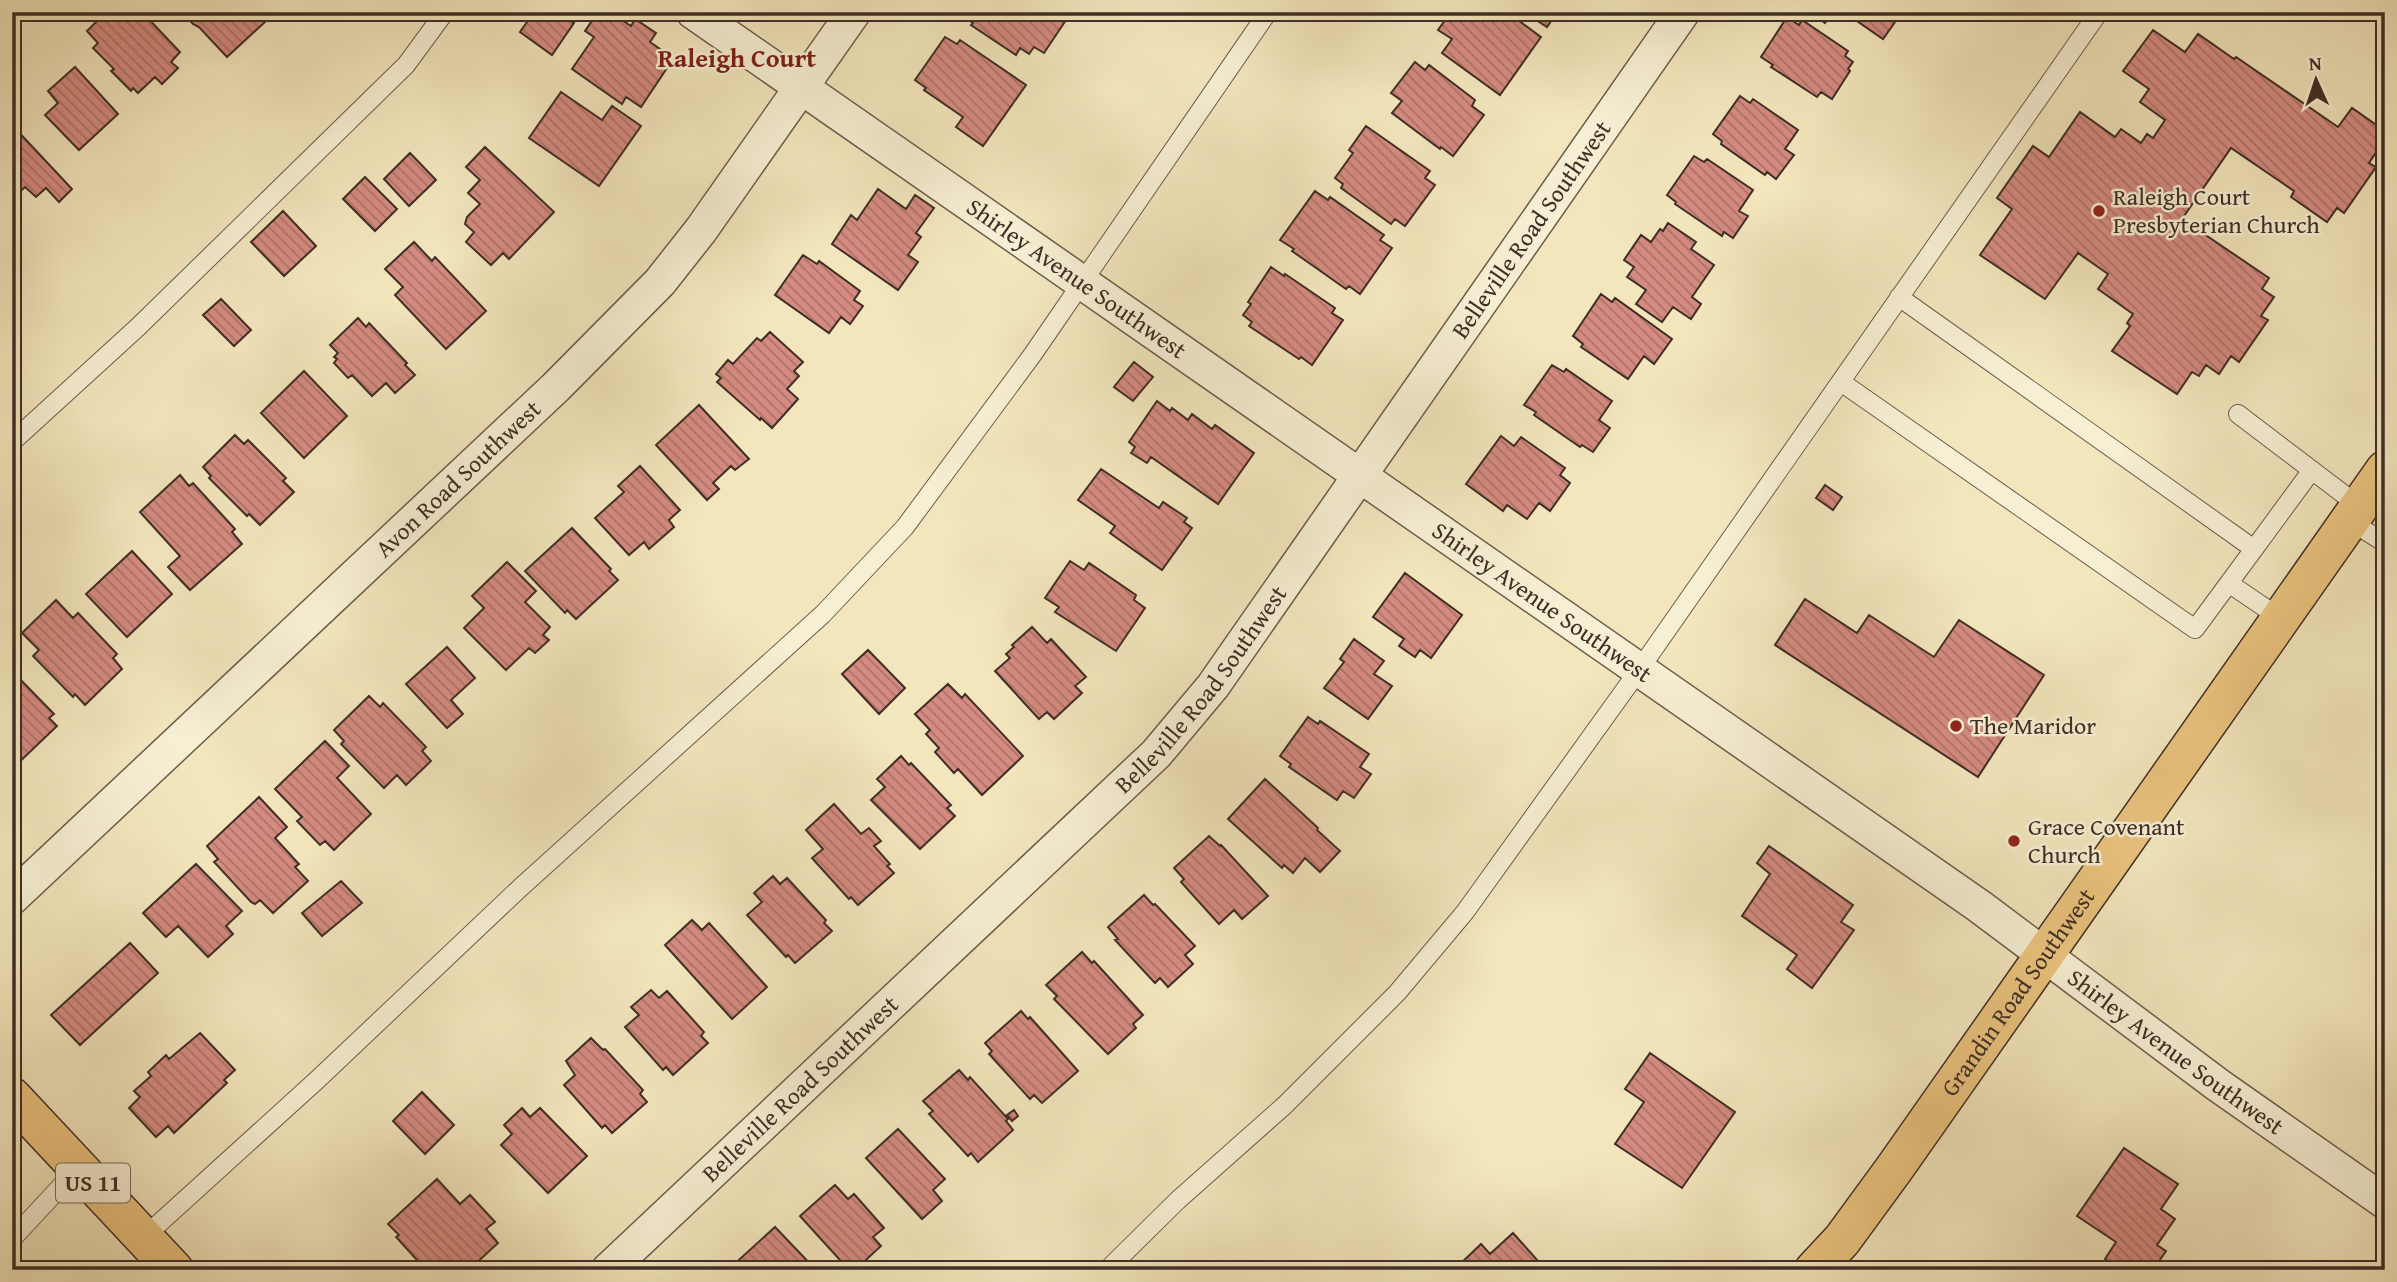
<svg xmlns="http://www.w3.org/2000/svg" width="2397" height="1282" viewBox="0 0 2397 1282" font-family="'Gentium Book Plus',serif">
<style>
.building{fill:url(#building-back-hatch);stroke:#3f2e26;stroke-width:2}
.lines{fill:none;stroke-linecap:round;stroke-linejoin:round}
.lane-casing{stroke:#6c5c4c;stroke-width:20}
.street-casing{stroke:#6c5c4c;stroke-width:36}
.primary-casing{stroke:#3f2e26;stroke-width:41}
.lane{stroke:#f7efd4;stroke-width:18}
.street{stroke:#f7efd4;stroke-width:33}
.primary{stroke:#eac37e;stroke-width:38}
.poi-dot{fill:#8f2418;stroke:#f7efd4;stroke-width:2.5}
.labels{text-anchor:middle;stroke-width:5;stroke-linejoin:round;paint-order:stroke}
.shield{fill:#f7efd4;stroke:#76685a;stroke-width:2}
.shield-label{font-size:23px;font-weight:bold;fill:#3f2e26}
.poi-label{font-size:24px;fill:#3f2e26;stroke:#f7efd4;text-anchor:start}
.street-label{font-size:24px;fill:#3f2e26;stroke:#f7efd4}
.neighbourhood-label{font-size:26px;font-weight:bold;fill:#7a1f14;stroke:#f7efd4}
</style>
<defs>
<pattern id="building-back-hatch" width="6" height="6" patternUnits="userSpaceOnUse" patternTransform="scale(1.75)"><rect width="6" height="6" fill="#d58b81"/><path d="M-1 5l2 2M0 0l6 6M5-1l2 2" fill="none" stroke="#ae7269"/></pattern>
</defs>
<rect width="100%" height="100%" fill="#f3e6bd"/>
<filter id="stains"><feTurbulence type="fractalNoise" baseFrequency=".00286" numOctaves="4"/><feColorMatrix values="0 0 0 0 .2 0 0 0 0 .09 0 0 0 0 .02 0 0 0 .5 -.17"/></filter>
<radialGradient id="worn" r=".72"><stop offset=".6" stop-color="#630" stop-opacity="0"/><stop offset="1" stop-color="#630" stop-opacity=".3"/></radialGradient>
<path class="building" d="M106,12H142L180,52L171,62L178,68L162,84L155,77L138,93L133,88L131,91L111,71L114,69L93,48L98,43L87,31Z
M177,12H258L266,21L227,57L199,27L193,24L184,14L181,17Z
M534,12H559L574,23L552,55L520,32Z
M559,12H578L572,22Z
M598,12H610L631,26L635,19L656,33L650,42L666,53L664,57L671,62L641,107L626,97L622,104L572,69L594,37L585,31Z
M963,12H1055L1066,20L1044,53L1034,47L1029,54L1020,48L1016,55L971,25L973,23L961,15Z
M1451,12H1499L1508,19L1511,15L1541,37L1500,95L1442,53L1452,39L1438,30Z
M1524,12H1557L1547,27Z
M1810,12H1832L1825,23Z
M1844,12H1902L1883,39Z
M1787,17L1799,25L1802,20L1848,51L1845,56L1853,62L1848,69L1850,71L1832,99L1821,92L1817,97L1771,67L1773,65L1761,57Z
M2153,30L2185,52L2198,34L2234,59L2236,57L2338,127L2352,108L2385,131V139L2369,163L2376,167L2344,213L2337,208L2327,222L2291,197L2294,191L2231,148L2182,219L2269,278L2262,289L2274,297L2261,316L2268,320L2239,362L2231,356L2219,374L2206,365L2199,376L2192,372L2177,394L2112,351L2130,326L2127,323L2133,314L2098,289L2108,274L2078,253L2045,299L1980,255L2012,209L1997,198L2033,146L2049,157L2080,112L2115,137L2121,129L2141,143L2147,134L2153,138L2165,120L2140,102L2149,89L2123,71Z
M945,37L957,44L960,40L1026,85L983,146L956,127L963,117L924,90L926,88L915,80Z
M1415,62L1425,70L1429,65L1475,100L1472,106L1484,115L1453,156L1441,147L1440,149L1392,113L1402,101L1391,93Z
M75,67L118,114L79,150L45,115L58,103L48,91Z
M561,92L602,120L612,106L641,126L599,186L529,138Z
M1740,96L1750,103L1753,99L1798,130L1785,149L1794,155L1776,179L1767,172L1765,175L1721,144L1722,141L1713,134Z
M12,125L72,189L59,202L46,188L36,197L25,187L12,199Z
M1366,126L1430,171L1425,178L1435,185L1405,226L1395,219L1391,224L1341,188L1343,184L1335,178L1353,153L1349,150Z
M485,147L554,212L509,259L503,253L491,265L466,242L474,232L465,224L467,217L480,204L468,193L480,180L466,167Z
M410,153L436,180L409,206L384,179Z
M1694,156L1704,162L1707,159L1753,190L1739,211L1748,216L1733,238L1724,232L1722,236L1675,204L1676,202L1667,195Z
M365,177L397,209L375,231L343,199Z
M878,189L906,209L915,195L934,208L916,233L921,237L908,255L918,262L898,290L832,244L851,215L857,220Z
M1315,191L1328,200L1330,197L1384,235L1380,240L1392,248L1360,294L1349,286L1346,289L1292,251L1294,249L1280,240Z
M283,211L316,246L284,276L251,242Z
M1668,223L1696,242L1691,249L1714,265L1692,297L1701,304L1691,319L1673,307L1662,322L1636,304L1646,290L1627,277L1634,267L1624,260L1641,235L1651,242L1660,229L1663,231Z
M414,242L432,261L435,257L486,311L446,349L395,295L403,287L385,269Z
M803,255L817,264L819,261L860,291L854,300L863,306L850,324L841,317L829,333L775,295Z
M1271,267L1284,276L1285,274L1335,308L1332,313L1343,320L1312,365L1301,357L1299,359L1249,326L1252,322L1243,315L1251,304L1248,302Z
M1601,294L1612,302L1615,298L1672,339L1654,364L1644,356L1628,379L1581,347L1583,344L1573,336Z
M221,299L251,330L234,346L203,315Z
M358,318L366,327L369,323L407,363L405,365L415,375L395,393L386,383L372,396L352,375L348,378L334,363L337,359L334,357L338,353L330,345Z
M770,332L803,362L794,371L799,376L787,389L798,399L772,428L761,418L760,420L717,382L721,378L716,374L728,360L733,364L757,338L761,341Z
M1134,362L1153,377L1133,401L1114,387Z
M1552,365L1564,372L1566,369L1612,401L1599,420L1610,428L1593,452L1582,445L1580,447L1534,415L1536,412L1524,405Z
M304,371L347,416L304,458L261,413Z
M1157,401L1170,411L1172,408L1188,420L1192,414L1212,429L1215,425L1254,453L1218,504L1151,457L1147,463L1131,453L1135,447L1129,442Z
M699,405L749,459L735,470L731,466L713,483L719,489L707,500L656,445Z
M235,435L244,444L248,440L286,478L283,481L294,492L260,525L249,514L247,516L209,478L211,476L203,467Z
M1501,436L1514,446L1521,437L1565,468L1560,475L1570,483L1550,511L1539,503L1527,519L1507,505L1503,511L1466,484Z
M640,466L680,510L669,520L674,527L649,549L644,542L629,555L595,518L624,492L618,486Z
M1101,469L1159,508L1163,502L1187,518L1184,522L1192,528L1162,570L1110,533L1115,526L1078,500Z
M180,475L189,486L193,483L235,529L232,532L242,544L190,590L168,567L180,556L140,512Z
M1825,485L1842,497L1833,510L1816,498Z
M572,528L611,569L609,571L618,580L576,619L567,610L565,613L525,571Z
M132,551L172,594L127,637L86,594Z
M1070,561L1084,570L1089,563L1136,595L1134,600L1145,608L1116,651L1055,612L1059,607L1045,598Z
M507,562L536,591L525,602L550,627L543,635L549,640L535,653L529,648L506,670L464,628L484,608L472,596Z
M1405,573L1462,615L1431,658L1420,650L1415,657L1399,646L1404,639L1373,617Z
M1805,599L1857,633L1869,615L1934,657L1959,620L2044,675L1978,777L1775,645Z
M56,600L73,618L78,613L117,654L113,658L122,669L85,705L75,694L73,697L33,656L39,650L22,633Z
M1032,627L1047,643L1051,639L1086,677L1075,686L1082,693L1054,719L1047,712L1039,719L995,671L1010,658L1006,654L1014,647L1012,645Z
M1354,639L1384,661L1374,674L1392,686L1368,719L1324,688L1344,662L1340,659Z
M447,647L475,678L451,700L463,714L447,728L406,684Z
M868,650L905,688L879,714L842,674Z
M14,673L54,714L49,718L57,726L12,769Z
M948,684L962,698L965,694L1023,756L982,795L958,769L954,773L935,752L939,748L926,734L930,730L915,714Z
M369,696L380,707L383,703L426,747L422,751L431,761L406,785L397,775L384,788L341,744L344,741L334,730Z
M1308,717L1318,724L1320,721L1369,754L1360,767L1371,774L1354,798L1343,791L1337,800L1289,767L1291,764L1280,756Z
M325,741L349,766L337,778L371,814L334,850L325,841L320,845L297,821L302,817L275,789Z
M901,756L909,765L911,763L951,805L947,808L955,816L920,849L871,800L885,787L877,779Z
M1265,779L1318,828L1317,830L1340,851L1320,872L1305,858L1293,873L1284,865L1282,868L1228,819Z
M259,797L287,827L275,838L299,864L295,867L308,881L273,913L260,900L255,904L251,902L214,862L218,859L207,846Z
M834,804L861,834L869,828L881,841L874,846L890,864L887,866L894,873L858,905L851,897L849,899L812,858L823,849L806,830Z
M1209,836L1220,846L1221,845L1268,896L1242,919L1234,910L1219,924L1181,882L1184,879L1174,868Z
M1769,846L1853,905L1841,922L1854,930L1812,988L1787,969L1797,955L1742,916L1770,874L1757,863Z
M196,864L242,911L226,926L233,934L208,957L178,926L166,937L143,913Z
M773,876L780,884L787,878L826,920L824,923L832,931L795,963L788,955L786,957L747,915L762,902L754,893Z
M341,881L362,903L322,936L302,913Z
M1144,895L1153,905L1155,904L1195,946L1185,955L1193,964L1168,987L1160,978L1155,983L1115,940L1118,939L1108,927Z
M692,920L702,930L709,923L767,987L732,1019L665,945Z
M130,943L158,973L80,1045L51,1015Z
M1082,952L1092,963L1094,961L1143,1015L1133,1024L1136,1028L1108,1054L1054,999L1057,996L1046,985Z
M651,990L659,998L667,991L704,1032L701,1036L708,1043L673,1075L666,1067L663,1070L625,1027L639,1015L631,1007Z
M1021,1011L1028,1019L1030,1017L1078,1071L1042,1103L1034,1095L1030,1099L989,1054L992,1051L985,1043Z
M200,1033L235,1070L224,1080L227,1083L174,1133L168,1126L156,1137L129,1108L140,1097L134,1091L151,1076L148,1072L166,1055L169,1059Z
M591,1038L603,1050L605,1049L643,1090L640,1094L647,1102L612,1133L605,1125L602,1128L564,1085L575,1075L566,1061Z
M1650,1053L1735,1112L1682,1188L1615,1144L1644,1102L1625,1089Z
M959,1070L968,1080L970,1077L1008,1119L1006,1121L1013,1130L978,1162L971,1153L968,1156L929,1114L933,1111L923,1101Z
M422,1092L454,1125L425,1154L393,1121Z
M522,1108L530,1117L540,1108L587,1156L548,1193L501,1145L512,1134L504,1125Z
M1014,1110L1018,1116L1012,1121L1007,1115Z
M898,1129L945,1179L933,1190L942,1201L922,1219L866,1158Z
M2124,1148L2178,1184L2161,1209L2175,1219L2157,1245L2166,1251L2153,1270H2122L2105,1259L2116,1242L2077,1216Z
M437,1179L460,1204L470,1195L495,1222L486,1229L498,1243L469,1270H426L396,1237L399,1235L388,1224Z
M835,1185L848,1199L854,1194L884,1228L873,1237L881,1246L855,1270H849L800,1216Z
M775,1227L816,1270H732L730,1268Z
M1513,1233L1546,1270H1460L1457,1267L1481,1244L1490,1254Z
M358,1262L365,1270H349Z
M2041,1263L2051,1270H2036Z"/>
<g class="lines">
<g class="lane-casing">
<path id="lane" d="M1841,382L2195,629L2254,549L1899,297
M2238,414L2359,506
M12,442L138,327L406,65L445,12
M2350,521L2385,543
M2254,549L2312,470
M2230,584L2280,618
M144,1237L317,1080L520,888L823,614L905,527L1033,354L1268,12
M12,1239L79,1167
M1107,1270L1178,1200L1285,1105L1397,993L1465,912L1639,670L2099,12"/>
</g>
<g class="street-casing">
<g id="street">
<path id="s1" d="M693,12L1979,906L2218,1085L2385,1202"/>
<path id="s2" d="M12,898L556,387L660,282L701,230L854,12"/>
<path id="s3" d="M608,1270L1156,754L1213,686L1683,12"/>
</g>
</g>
<g class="primary-casing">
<g id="primary">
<path d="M12,1097L174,1270"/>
<path id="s4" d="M1814,1270L1842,1240L1894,1169L2385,470"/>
</g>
</g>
<use href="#lane" class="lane"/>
<use href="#street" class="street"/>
<use href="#primary" class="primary"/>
</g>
<g class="poi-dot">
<circle cx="2099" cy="211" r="7"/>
<circle cx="1956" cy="726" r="7"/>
<circle cx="2014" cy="841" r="7"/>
</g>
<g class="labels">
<rect class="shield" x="56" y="1163.5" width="74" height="39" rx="5"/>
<g class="shield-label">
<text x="93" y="1191">US 11</text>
</g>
<g class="poi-label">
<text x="2113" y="205">Raleigh Court<tspan x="2113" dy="28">Presbyterian Church</tspan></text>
<text x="1970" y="734">The Maridor</text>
<text x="2028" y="835">Grace Covenant<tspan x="2028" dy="28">Church</tspan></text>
</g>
<g class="street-label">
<text dy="8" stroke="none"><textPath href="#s3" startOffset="1398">Belleville Road Southwest</textPath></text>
<text dy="8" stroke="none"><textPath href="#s1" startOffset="467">Shirley Avenue Southwest</textPath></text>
<text dy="8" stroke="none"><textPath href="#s2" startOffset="612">Avon Road Southwest</textPath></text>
<text dy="8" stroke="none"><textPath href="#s1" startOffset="1034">Shirley Avenue Southwest</textPath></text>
<text dy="8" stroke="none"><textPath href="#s3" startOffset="831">Belleville Road Southwest</textPath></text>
<text dy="8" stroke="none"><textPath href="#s4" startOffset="345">Grandin Road Southwest</textPath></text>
<text dy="8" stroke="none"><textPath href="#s1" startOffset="1811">Shirley Avenue Southwest</textPath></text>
<text dy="8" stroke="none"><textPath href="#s3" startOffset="264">Belleville Road Southwest</textPath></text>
</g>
<g class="neighbourhood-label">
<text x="737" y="67">Raleigh Court</text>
</g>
</g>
<rect width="2397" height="1282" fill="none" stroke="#f3e6bd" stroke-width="42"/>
<rect x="14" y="14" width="2369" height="1254" fill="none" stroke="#3f2e26" stroke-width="3.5"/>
<rect x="21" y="21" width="2355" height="1240" fill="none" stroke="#3f2e26" stroke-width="2"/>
<g transform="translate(2316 80) rotate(357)" stroke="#f7efd4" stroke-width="5" paint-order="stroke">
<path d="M0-5L12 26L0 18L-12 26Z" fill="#3f2e26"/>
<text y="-10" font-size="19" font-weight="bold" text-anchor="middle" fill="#3f2e26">N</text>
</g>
<rect width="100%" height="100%" filter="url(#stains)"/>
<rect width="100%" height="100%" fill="url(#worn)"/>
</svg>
